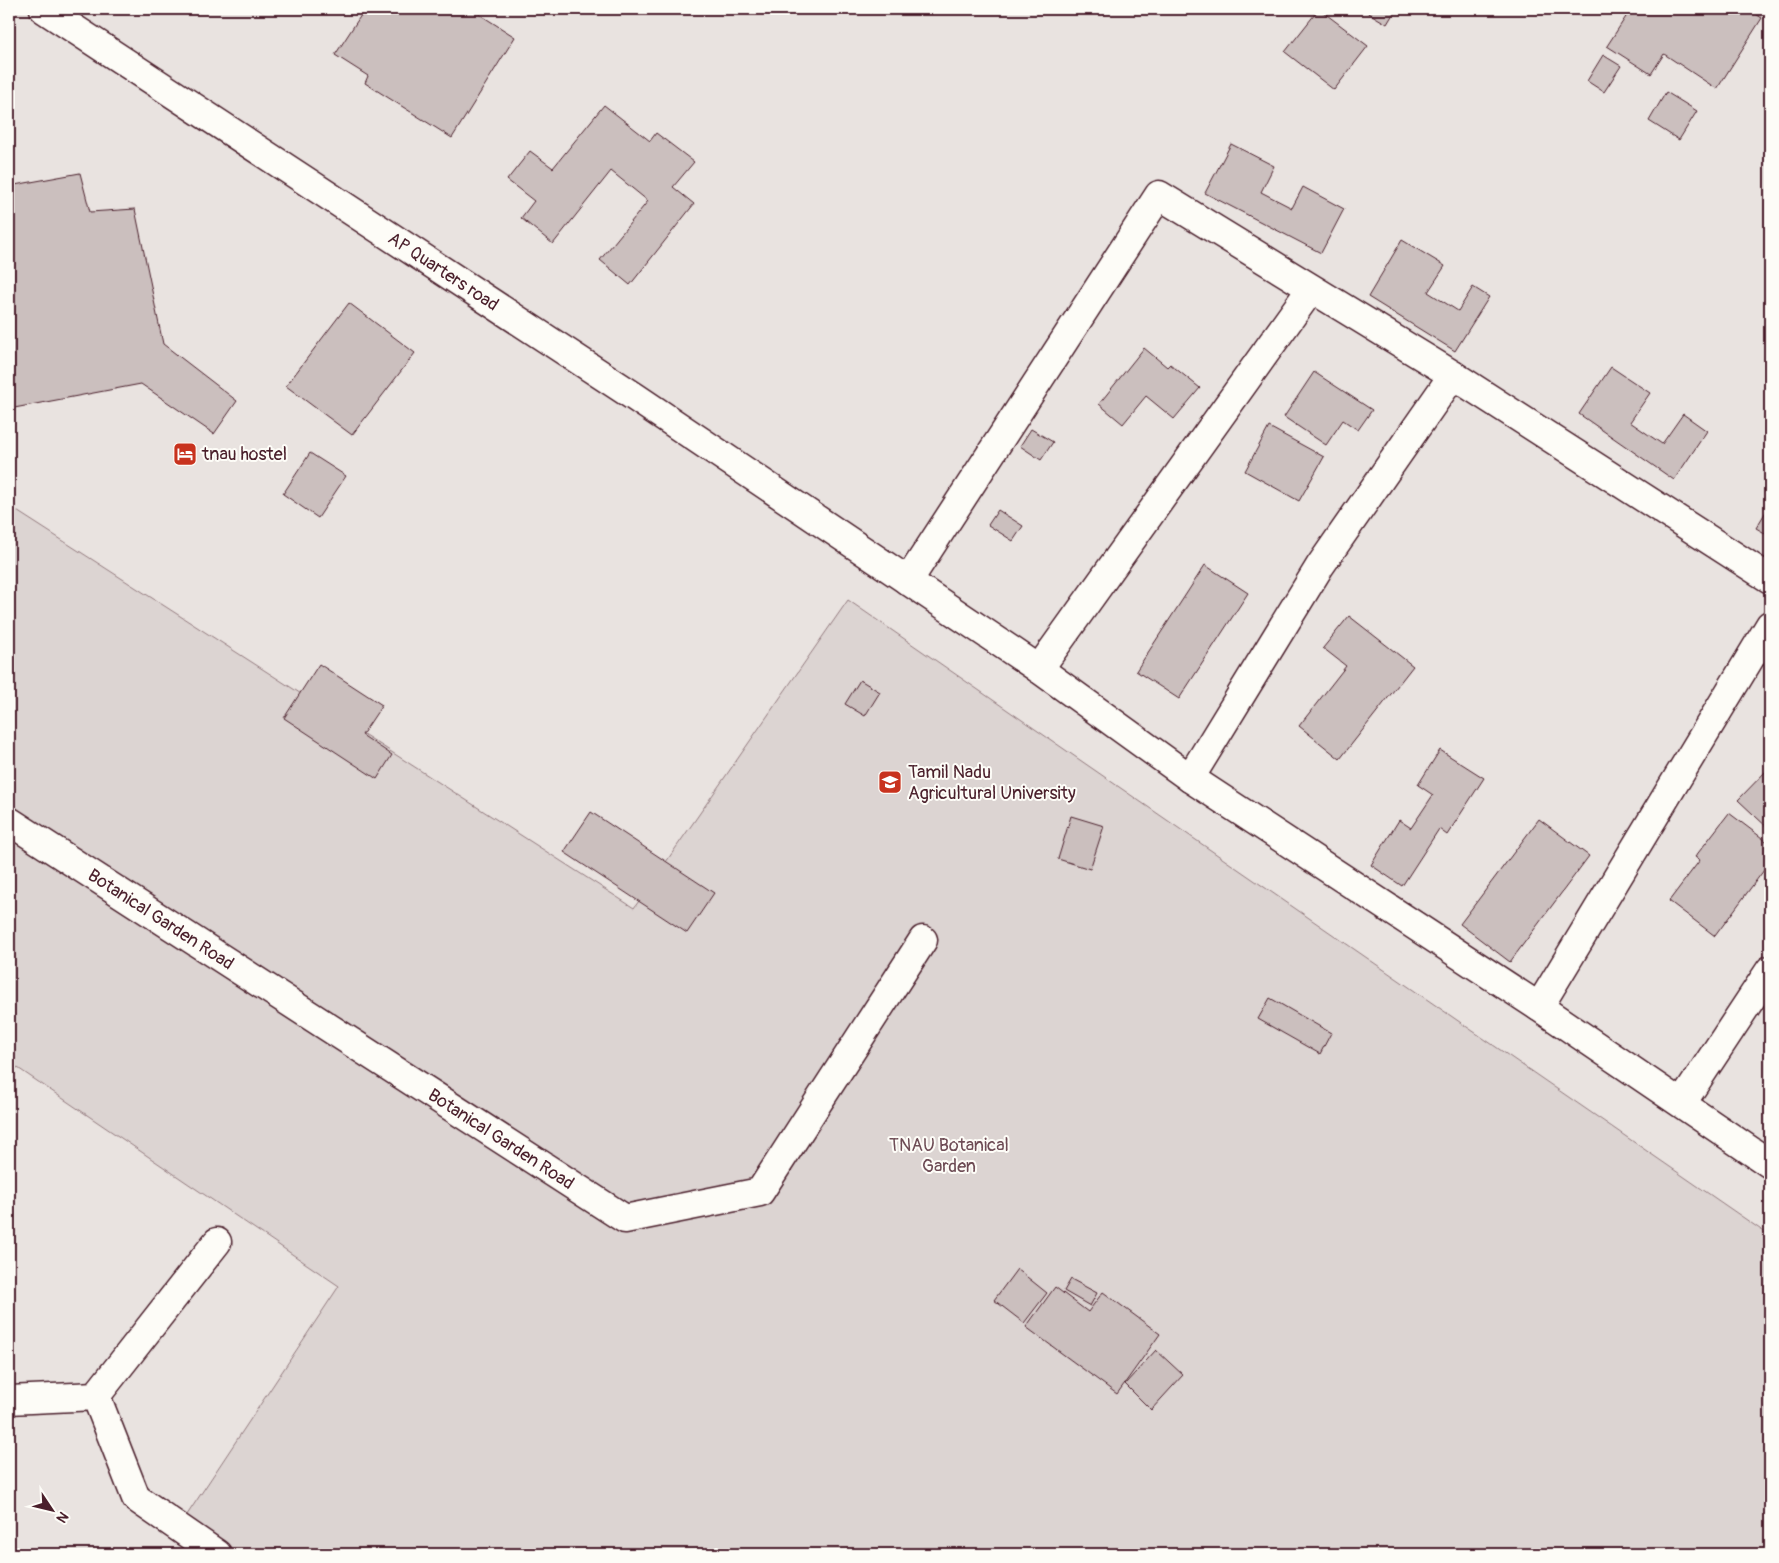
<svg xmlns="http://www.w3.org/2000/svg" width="1779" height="1563" viewBox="0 0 1779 1563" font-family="Pangolin,sans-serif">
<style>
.built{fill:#e9e3e0}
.green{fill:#dcd4d2;stroke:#937a7e}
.building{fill:#cbbfbe;stroke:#4a1f2b}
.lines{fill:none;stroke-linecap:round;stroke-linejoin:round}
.street-casing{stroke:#4a1f2b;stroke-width:31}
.street{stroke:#fdfcf7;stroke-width:28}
.labels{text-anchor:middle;stroke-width:4;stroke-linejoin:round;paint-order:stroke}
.street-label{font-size:18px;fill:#4a1f2b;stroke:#fdfcf7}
.poi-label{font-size:18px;fill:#4a1f2b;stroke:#fdfcf7;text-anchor:start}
.park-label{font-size:18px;fill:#6e4c55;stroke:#fdfcf7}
</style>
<rect width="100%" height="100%" fill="#f6f3ef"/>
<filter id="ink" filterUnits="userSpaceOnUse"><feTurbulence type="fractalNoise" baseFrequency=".02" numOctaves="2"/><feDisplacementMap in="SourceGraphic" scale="10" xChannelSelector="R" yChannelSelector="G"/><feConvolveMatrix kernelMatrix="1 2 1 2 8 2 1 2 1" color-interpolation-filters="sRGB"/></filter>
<g filter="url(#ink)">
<path class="built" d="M9,9H1770V1554H9Z"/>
<path class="green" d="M9,506L634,908L848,600L1770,1236V1554H192L171,1539L339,1286L9,1062Z"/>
<path class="building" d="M365,9H482L479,14L515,37L452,138L365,83L368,76L335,55Z
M1319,9L1368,46L1334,90L1285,52Z
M1362,9H1396L1387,24Z
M1631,9H1748L1762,18L1717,89L1664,54L1651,74L1607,46Z
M1603,55L1621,66L1604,92L1587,81Z
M1666,92L1697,111L1679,140L1649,121Z
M604,105L650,141L656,133L694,162L673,187L694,204L630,285L600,260L648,201L611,171L553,244L521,218L534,201L507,180L530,151L553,168Z
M1231,144L1274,166L1261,192L1292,208L1303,187L1344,209L1321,253L1205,193Z
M80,173L90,212L135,209L163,344L237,401L214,434L141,384L9,409V186Z
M1402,240L1445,266L1428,292L1458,311L1473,287L1489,297L1455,351L1368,297Z
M349,303L415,353L352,435L286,386Z
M1144,348L1167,367L1170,364L1200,388L1174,419L1146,396L1123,424L1099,404Z
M1611,367L1650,393L1630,422L1662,444L1683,414L1707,431L1674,480L1579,414Z
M1314,372L1372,410L1358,430L1343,420L1326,445L1284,417Z
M1269,427L1324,457L1299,501L1245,471Z
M1031,429L1053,442L1041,460L1020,446Z
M310,453L346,476L318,518L283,494Z
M1770,505V536L1756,528Z
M998,510L1023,526L1013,541L988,525Z
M1205,565L1248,593L1179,699L1136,671Z
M1349,616L1413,666L1340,759L1299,726L1346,666L1323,648Z
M319,664L382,705L362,735L392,755L377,779L284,718Z
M860,680L880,692L865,716L845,704Z
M1440,750L1484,778L1447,835L1439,829L1402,886L1371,865L1399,820L1411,828L1433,795L1418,785Z
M1770,767V830L1738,800Z
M591,812L714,893L687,933L564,852Z
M1729,813L1770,844V862L1715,936L1669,901L1700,860L1695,857Z
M1071,816L1104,826L1090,869L1058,859Z
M1539,819L1589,856L1510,962L1460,924Z
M1270,998L1331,1033L1320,1054L1258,1019Z
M1017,1269L1047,1293L1024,1323L994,1300Z
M1071,1279L1097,1293L1090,1306L1064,1291Z
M1055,1287L1088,1312L1103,1292L1160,1334L1117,1394L1026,1327Z
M1156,1350L1183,1375L1151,1410L1125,1384Z"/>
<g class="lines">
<g class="street-casing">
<g id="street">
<path id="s1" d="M44,9L635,397L1039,669L1190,778L1539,1007L1770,1164"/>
<path d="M908,581L1159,195L1453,375L1770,579"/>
<path d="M1039,669L1311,289"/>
<path d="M1190,778L1320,566L1453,375"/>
<path id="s2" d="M9,821L625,1219L760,1192L923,940"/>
<path d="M1539,1007L1770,625"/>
<path d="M1682,1103L1770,970"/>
<path d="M96,1396L217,1242"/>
<path d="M9,1400L96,1396L136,1498L217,1554"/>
</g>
</g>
<use href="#street" class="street"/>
</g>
</g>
<defs>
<g id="hotel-square" transform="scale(1.25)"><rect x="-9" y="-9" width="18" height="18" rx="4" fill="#c8321e" stroke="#fdfcf7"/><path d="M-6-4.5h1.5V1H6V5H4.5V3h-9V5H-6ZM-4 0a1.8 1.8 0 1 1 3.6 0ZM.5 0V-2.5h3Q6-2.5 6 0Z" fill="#fff"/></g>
<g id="university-square" transform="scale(1.25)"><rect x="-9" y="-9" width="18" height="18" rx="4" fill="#c8321e" stroke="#fdfcf7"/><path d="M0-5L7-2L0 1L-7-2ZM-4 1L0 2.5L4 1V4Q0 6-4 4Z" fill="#fff"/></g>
</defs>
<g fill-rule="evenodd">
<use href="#hotel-square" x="185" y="454"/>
<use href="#university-square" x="890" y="782"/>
</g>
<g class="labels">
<g class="street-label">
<text dy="6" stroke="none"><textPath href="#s1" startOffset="478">AP Quarters road</textPath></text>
<text dy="6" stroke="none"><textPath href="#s2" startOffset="181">Botanical Garden Road</textPath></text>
<text dy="6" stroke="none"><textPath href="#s2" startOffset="586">Botanical Garden Road</textPath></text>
</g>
<g class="poi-label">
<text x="202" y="460">tnau hostel</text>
<text x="908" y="778">Tamil Nadu<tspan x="908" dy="21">Agricultural University</tspan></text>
</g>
<g class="park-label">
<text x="949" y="1151">TNAU Botanical<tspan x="949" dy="21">Garden</tspan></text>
</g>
</g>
<rect width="1779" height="1563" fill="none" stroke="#fdfcf7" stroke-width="30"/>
<rect x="15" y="15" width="1749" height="1533" fill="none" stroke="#4a1f2b" stroke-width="2" filter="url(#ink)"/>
<g transform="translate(52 1510) rotate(125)" stroke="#fdfcf7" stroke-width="4" paint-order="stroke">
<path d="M0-4L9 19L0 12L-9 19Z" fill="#4a1f2b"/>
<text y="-8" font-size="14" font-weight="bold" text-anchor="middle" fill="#4a1f2b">N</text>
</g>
</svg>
